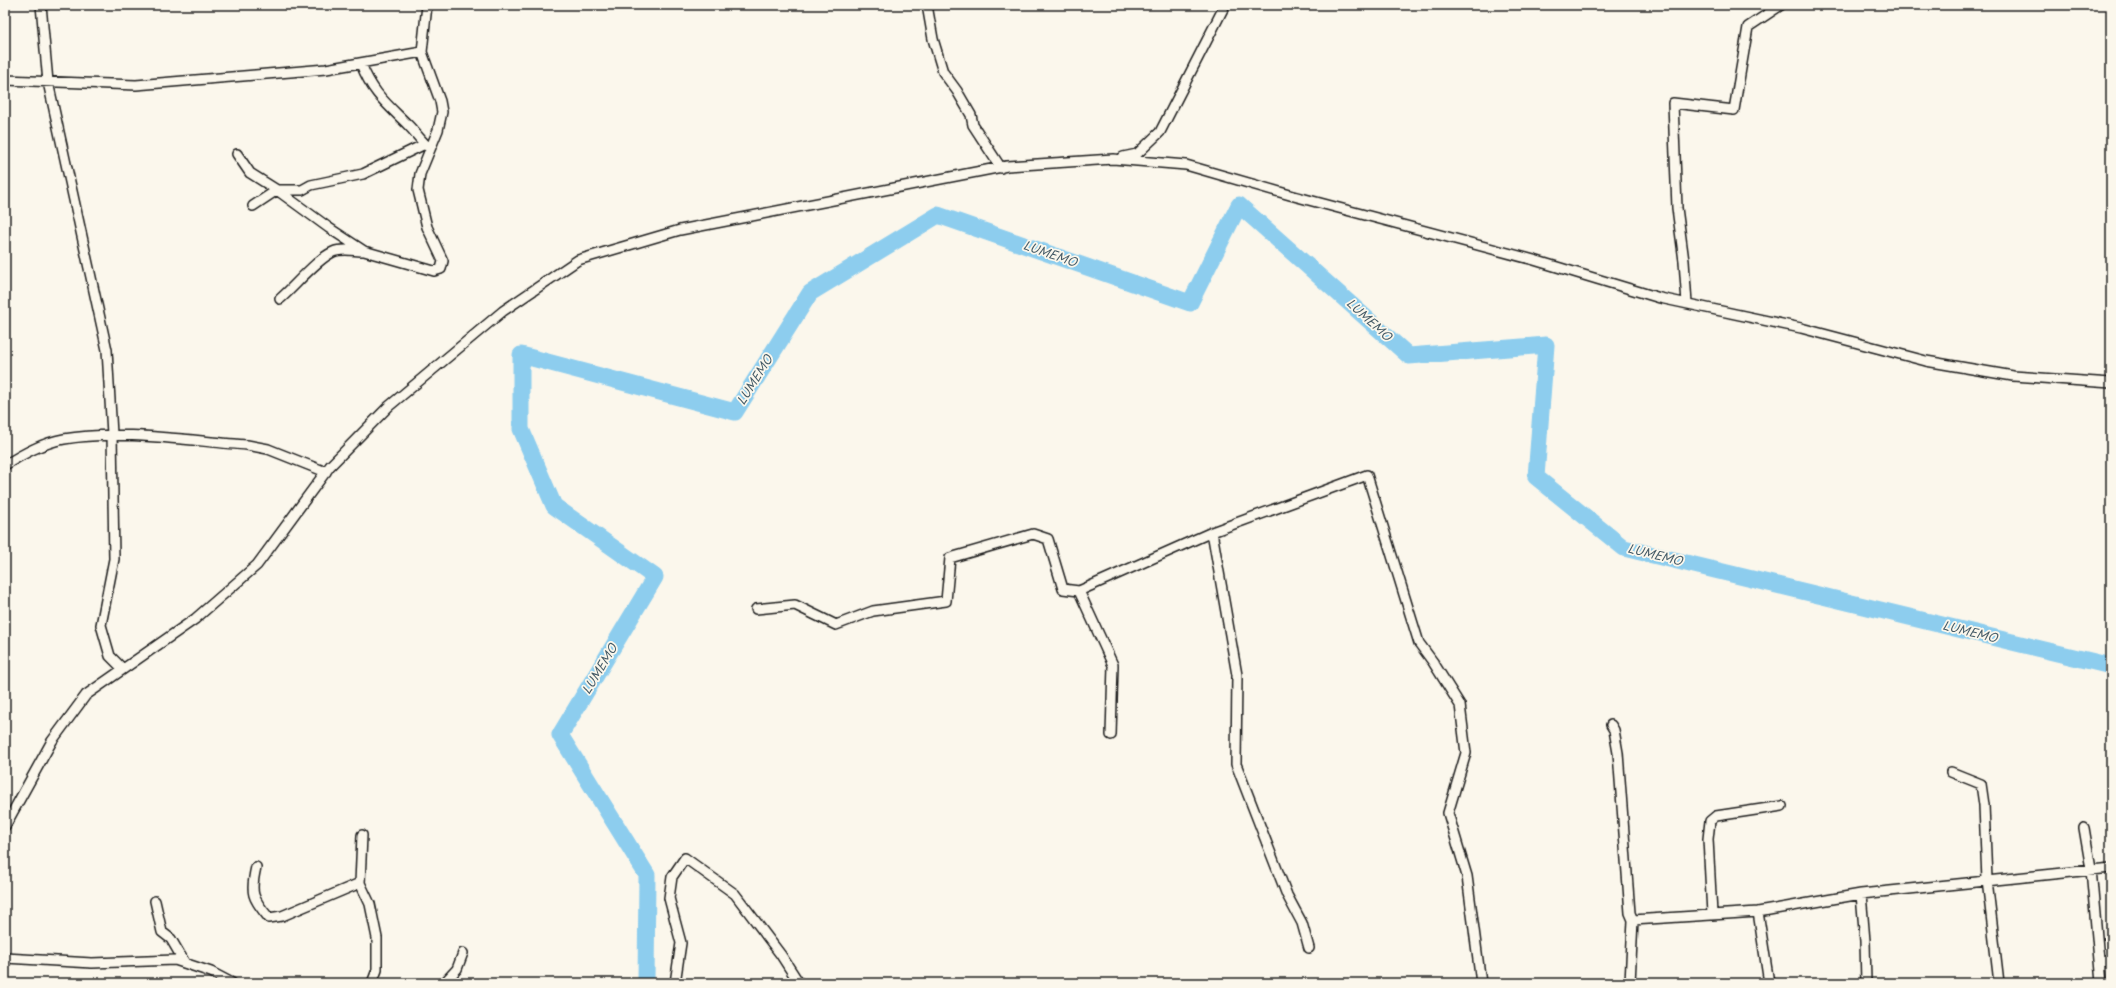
<svg xmlns="http://www.w3.org/2000/svg" width="2116" height="988" viewBox="0 0 2116 988" font-family="'Playpen Sans',sans-serif">
<style>
.lines{fill:none;stroke-linecap:round;stroke-linejoin:round}
.river{stroke:#8dcdee;stroke-width:17}
.minor-casing{stroke:#1c1c1c;stroke-width:12}
.minor{stroke:#fbf7ec;stroke-width:9}
.labels{text-anchor:middle;stroke-width:3.5;stroke-linejoin:round;paint-order:stroke}
.water-label{font-size:12px;font-style:italic;fill:#445a66;stroke:#fbf7ec}
</style>
<rect width="100%" height="100%" fill="#fbf7ec"/>
<filter id="ink" filterUnits="userSpaceOnUse"><feTurbulence type="fractalNoise" baseFrequency=".025" numOctaves="2"/><feDisplacementMap in="SourceGraphic" scale="8" xChannelSelector="R" yChannelSelector="G"/><feConvolveMatrix kernelMatrix="1 2 1 2 8 2 1 2 1" color-interpolation-filters="sRGB"/></filter>
<g filter="url(#ink)">
<g class="lines">
<path class="river" d="M646,983L647,875L560,735L655,577L554,506L521,429V355L735,412L810,293L938,215L1190,303L1239,205L1409,356L1546,345L1536,477L1624,548L2111,666"/>
<g class="minor-casing">
<path id="minor" d="M41,5L48,82L107,350L112,434L114,559L101,625L110,656L123,669
M927,5L933,39L943,72L957,91L971,115L973,125L1001,168
M361,64C373,94 386,103 408,125C414,131 419,138 425,144
M5,80L136,85L326,69L422,52
M237,154L250,173L277,190L329,228L364,251L434,271L441,269L443,261L427,227L418,190L420,174L438,130L442,112L440,101L422,52L427,5
M1123,157L1137,154L1160,132L1225,5
M253,206L277,190H302L311,185L363,174L425,144L429,148
M280,299C295,286 317,259 333,252C342,248 354,251 364,251
M1687,303L1684,261L1677,208L1673,103L1734,110L1748,27L1781,5
M5,465C23,454 42,443 64,439C119,429 191,441 247,445L268,449L326,472
M1212,532L1237,675L1236,764L1287,895L1302,923L1309,948
M756,609L795,605L836,625L873,611L946,601L950,558L1033,534L1048,539L1063,589L1079,591
M1611,725L1614,730L1618,753L1630,913L1633,920L1630,983
M1111,735L1113,665L1079,591L1212,532L1367,475L1419,643L1433,662L1460,705L1466,753L1448,813L1467,876L1481,983
M1951,772L1981,784L1984,805L1987,880L1999,983
M5,826L52,741L86,695L195,619L257,565L330,466L388,407L503,311L578,260L680,230L1007,166L1113,159L1186,165L1290,195L1534,260L1660,298L1801,328L1926,361L2013,376L2111,383
M2084,828L2091,869L2101,983
M362,835L360,883L370,904L377,938V970L372,983
M256,867C250,893 252,898 269,918L282,916L360,883
M1861,894L1865,941L1866,983
M155,901L162,932L171,939L185,963
M1758,912L1769,983
M1712,914L1708,839L1710,821L1716,816L1782,806
M1633,920L1758,912L1861,894L2111,868
M5,958L92,963L175,960L211,972L232,983
M2100,962L2111,961
M444,983L457,969L463,953
M675,983L681,943L669,898L672,877L685,858L735,894L781,955L799,983"/>
</g>
<use href="#minor" class="minor"/>
</g>
</g>
<g class="labels">
<g class="water-label">
<text transform="translate(1050 254) rotate(19)" y="4">LUMEMO</text>
<text transform="translate(1369 320) rotate(42)" y="4">LUMEMO</text>
<text transform="translate(755 380) rotate(-58)" y="4">LUMEMO</text>
<text transform="translate(1655 555) rotate(14)" y="4">LUMEMO</text>
<text transform="translate(1970 632) rotate(14)" y="4">LUMEMO</text>
<text transform="translate(600 669) rotate(-59)" y="4">LUMEMO</text>
</g>
</g>
<rect width="2116" height="988" fill="none" stroke="#fbf7ec" stroke-width="20"/>
<rect x="10" y="10" width="2096" height="968" fill="none" stroke="#1c1c1c" stroke-width="1.5" filter="url(#ink)"/>
</svg>
